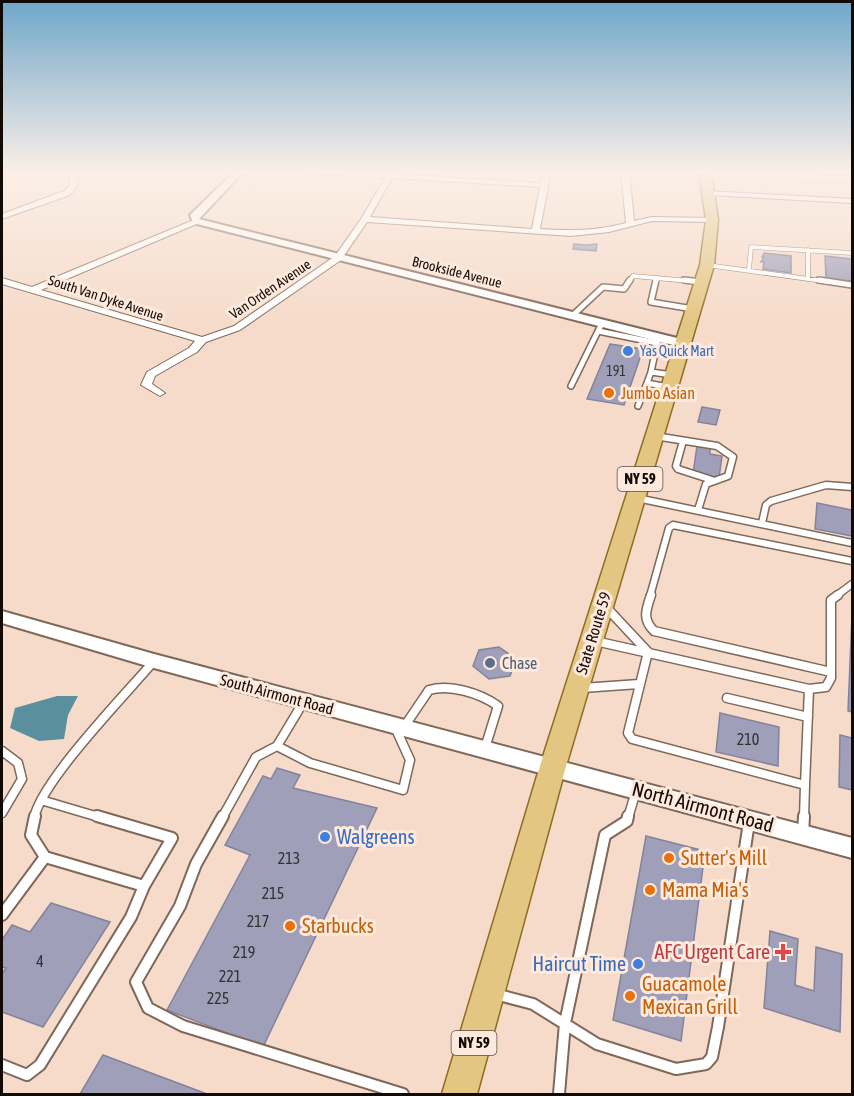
<svg xmlns="http://www.w3.org/2000/svg" width="854" height="1096" viewBox="0 0 854 1096" font-family="'Asap Condensed',sans-serif">
<style>
.water{fill:#5a909d}
.building{fill:#9f9fb9;stroke:#82839b;stroke-width:1.5}
.lines{fill:none;stroke-linecap:round;stroke-linejoin:round}
.service-far4-casing{stroke:#7f6859;stroke-width:5}
.service-far3-casing{stroke:#7f6859;stroke-width:8}
.service-far2-casing{stroke:#7f6859;stroke-width:9}
.service-far1-casing{stroke:#7f6859;stroke-width:11}
.service-casing{stroke:#7f6859;stroke-width:14}
.minor-casing{stroke:#7f6859;stroke-width:2}
.tertiary-casing{stroke:#7f6859;stroke-width:4}
.primary-casing{stroke:#8f6c22;stroke-width:3}
.service-far4{stroke:#fff;stroke-width:4}
.service-far3{stroke:#fff;stroke-width:5}
.service-far2{stroke:#fff;stroke-width:6}
.service-far1{stroke:#fff;stroke-width:8}
.service{stroke:#fff;stroke-width:10}
.minor{fill:#fff;fill-rule:evenodd}
.tertiary{fill:#fff;fill-rule:evenodd}
.primary{fill:#e4c683;fill-rule:evenodd}
.shop-dot{fill:#3f7fe0;stroke:#ffe9dc;stroke-width:2}
.food-dot{fill:#e8710a;stroke:#ffe9dc;stroke-width:2}
.service-dot{fill:#5c6f8a;stroke:#ffe9dc;stroke-width:2}
.health-dot{fill:#e0444e;stroke:#ffe9dc;stroke-width:2}
.labels{text-anchor:middle;stroke-width:6;stroke-linejoin:round;paint-order:stroke}
.far-street-label{font-size:14px;fill:#120a05;stroke:#ffe9dc}
.far-shop-label{font-size:14px;fill:#366cbe;stroke:#ffe9dc;text-anchor:start}
.number-label{font-size:14px;fill:#352f32}
.shield{fill:#ffe9dc;stroke:#594d46;stroke-width:1.5}
.shield-label{font-size:15px;font-weight:bold;fill:#120a05}
.food-label{font-size:16px;fill:#c56008;stroke:#ffe9dc;text-anchor:start}
.street-label{font-size:16px;fill:#120a05;stroke:#ffe9dc}
.service-label{font-size:16px;fill:#4e5e75;stroke:#ffe9dc;text-anchor:start}
.near-number-label{font-size:16px;fill:#352f32}
.near-street-label{font-size:20px;fill:#120a05;stroke:#ffe9dc}
.near-shop-label{font-size:20px;fill:#366cbe;stroke:#ffe9dc;text-anchor:start}
.near-food-label{font-size:20px;fill:#c56008;stroke:#ffe9dc;text-anchor:start}
.near-health-label{font-size:20px;fill:#be3a42;stroke:#ffe9dc;text-anchor:end}
</style>
<rect width="100%" height="100%" fill="#f6dbca"/>
<path class="water" d="M57,696H78L68,715L64,739L39,741L10,728L15,708Z"/>
<path class="building" d="M737,171H770L772,176L737,174Z
M574,244L586,245L597,244L596,251L573,249Z
M764,253L791,256V273L763,269L764,262H761L764,257H762Z
M825,256L852,259V281L826,278Z
M610,344L643,349L624,405L587,399Z
M702,407L720,410L716,425L698,422Z
M697,446L710,448V454L722,456L719,478L693,474Z
M817,503L852,510V536L815,529Z
M852,615V712L848,711Z
M499,647L516,659L510,676L489,679L473,666L479,650Z
M720,713L779,727L778,766L716,752Z
M840,735L852,738V790L839,787Z
M277,768L300,775L293,788L377,808L263,1047L167,1010L250,855L225,845L263,776L271,779Z
M646,836L705,851L681,1041L613,1020Z
M51,903L110,922L43,1027L2,1012V974L6,968L2,967V940L12,925L30,932Z
M770,931L798,939L795,985L814,991L816,947L842,954L840,1032L764,1008Z
M103,1055L207,1094H80Z"/>
<g class="lines">
<g class="service-far4-casing">
<path id="service-far4" d="M705,175L847,178
M808,250V278
M707,265L830,282
M749,270L751,247L852,253
M629,282L633,276L701,282
M656,282L657,278"/>
</g>
<g class="service-far3-casing">
<path id="service-far3" d="M656,280L651,302L693,309
M684,280L701,282
M819,280L852,285
M572,316L603,287L624,289L630,280
M598,331L657,343L659,338
M657,343L651,372L672,375
M651,372L647,383L668,387
M571,386L602,323
M638,406L647,383"/>
</g>
<g class="service-far2-casing">
<path id="service-far2" d="M655,436L717,446L733,457L728,476L706,484L698,510
M683,441L676,466L678,469L712,480
M637,498L852,543
M762,523L766,505L771,501L826,485L852,487
M650,596L669,528L673,525L852,561
M836,596L852,584"/>
</g>
<g class="service-far1-casing">
<path id="service-far1" d="M651,595C646,610 642,619 654,631L831,672
M605,606L648,652
M595,641L809,689L826,687L831,678V600L838,595
M648,652L628,733L632,739L805,785L809,689
M582,688L639,684
M727,698L808,717
M404,727L429,690C450,684 480,693 498,706L485,748
M277,746L310,763L403,790L410,760L395,727
M2,751L18,763L22,779L2,813
M41,800L102,818
M34,818C42,780 126,694 154,661
M222,818L256,757L277,746L304,701
M628,818L636,791
M804,818L805,785"/>
</g>
<g class="service-casing">
<path id="service" d="M35,816L31,835L45,857L144,886L172,838L97,816
M223,816L196,864L180,906L136,982L148,1008L183,1026L403,1094
M803,834L804,816
M2,915L45,857
M495,994L533,1004L597,1044L676,1069L706,1064L712,1057L718,1027L749,822
M2,1065L27,1075L40,1065L131,917L144,886
M559,1094L565,1023L605,835L627,821L628,816"/>
</g>
<g class="minor-casing">
<path id="minor" d="M63,171H71L78,180V185L70,195L2,219V214L64,191L70,185V180Z
M303,171L388,174L389,171H397L395,174L541,183L543,171H551L540,229C570,231 597,231 626,223L621,171H629L634,221L652,217L712,218L716,220L712,222L652,221L609,232L571,236L367,222L341,260L240,330L206,342L197,352L155,376L152,384L165,393L160,396L141,385L147,372L189,348L195,341L2,284V278L32,287L196,219L200,221L199,223L41,290L202,337L234,326L335,256L361,219L385,178L307,173ZM392,178L540,187L532,229L370,217Z
M706,191L852,199V203L709,195H706Z"/>
</g>
<g class="tertiary-casing">
<path id="tertiary" d="M235,171H244L199,219L685,340L687,343L681,347L193,223L190,215Z
M2,611L154,654L852,838V858L154,668L2,623Z"/>
</g>
<g class="primary-casing">
<path id="primary" d="M699,171H711L718,220L714,265L566,766L477,1094H442L540,766L700,265L706,220Z"/>
</g>
<use href="#service-far4" class="service-far4"/>
<use href="#service-far3" class="service-far3"/>
<use href="#service-far2" class="service-far2"/>
<use href="#service-far1" class="service-far1"/>
<use href="#service" class="service"/>
<use href="#minor" class="minor"/>
<use href="#tertiary" class="tertiary"/>
<use href="#primary" class="primary"/>
</g>
<linearGradient id="sky" x2="0" y2="1"><stop stop-color="#6fa6ca"/><stop offset="0.53" stop-color="#fbefe7"/><stop offset="1" stop-color="#fbefe7" stop-opacity="0"/></linearGradient>
<rect width="854" height="324" fill="url(#sky)"/>
<g class="shop-dot">
<circle cx="628" cy="351" r="6"/>
<circle cx="325" cy="837" r="6"/>
<circle cx="638" cy="964" r="6"/>
</g>
<g class="food-dot">
<circle cx="609" cy="393" r="6"/>
<circle cx="669" cy="858" r="6"/>
<circle cx="650" cy="890" r="6"/>
<circle cx="290" cy="926" r="6"/>
<circle cx="630" cy="996" r="6"/>
</g>
<circle class="service-dot" cx="490" cy="663" r="6"/>
<path class="health-dot" d="M780 943h6v6h6v6h-6v6h-6v-6h-6v-6h6z"/>
<g class="labels">
<g class="far-street-label">
<text transform="translate(457 272) rotate(14)" y="5">Brookside Avenue</text>
<text transform="translate(270 289) rotate(-34)" y="5">Van Orden Avenue</text>
<text transform="translate(106 298) rotate(18)" y="5">South Van Dyke Avenue</text>
</g>
<g class="far-shop-label">
<text x="640" y="356">Yas Quick Mart</text>
</g>
<g class="number-label">
<text x="616" y="376">191</text>
</g>
<g class="shield">
<rect x="617.5" y="467" width="45" height="24" rx="4.5"/>
<rect x="451.5" y="1031" width="45" height="24" rx="4.5"/>
</g>
<g class="shield-label">
<text x="640" y="484">NY 59</text>
<text x="474" y="1048">NY 59</text>
</g>
<g class="food-label">
<text x="621" y="399">Jumbo Asian</text>
</g>
<g class="street-label">
<text transform="translate(593 633) rotate(-73)" y="6">State Route 59</text>
<text transform="translate(277 694) rotate(15)" y="6">South Airmont Road</text>
</g>
<g class="service-label">
<text x="502" y="669">Chase</text>
</g>
<g class="near-number-label">
<text x="748" y="745">210</text>
<text x="289" y="864">213</text>
<text x="273" y="899">215</text>
<text x="258" y="927">217</text>
<text x="244" y="958">219</text>
<text x="40" y="967">4</text>
<text x="230" y="982">221</text>
<text x="218" y="1004">225</text>
</g>
<g class="near-street-label">
<text transform="translate(703 807) rotate(15)" y="7">North Airmont Road</text>
</g>
<g class="near-shop-label">
<text x="337" y="844">Walgreens</text>
<text x="626" y="971" text-anchor="end">Haircut Time</text>
</g>
<g class="near-food-label">
<text x="681" y="865">Sutter's Mill</text>
<text x="662" y="897">Mama Mia's</text>
<text x="302" y="933">Starbucks</text>
<text x="642" y="991">Guacamole<tspan x="642" dy="23">Mexican Grill</tspan></text>
</g>
<g class="near-health-label">
<text x="770" y="959">AFC Urgent Care</text>
</g>
</g>
<rect width="854" height="1096" fill="none" stroke="#120a05" stroke-width="6"/>
</svg>
